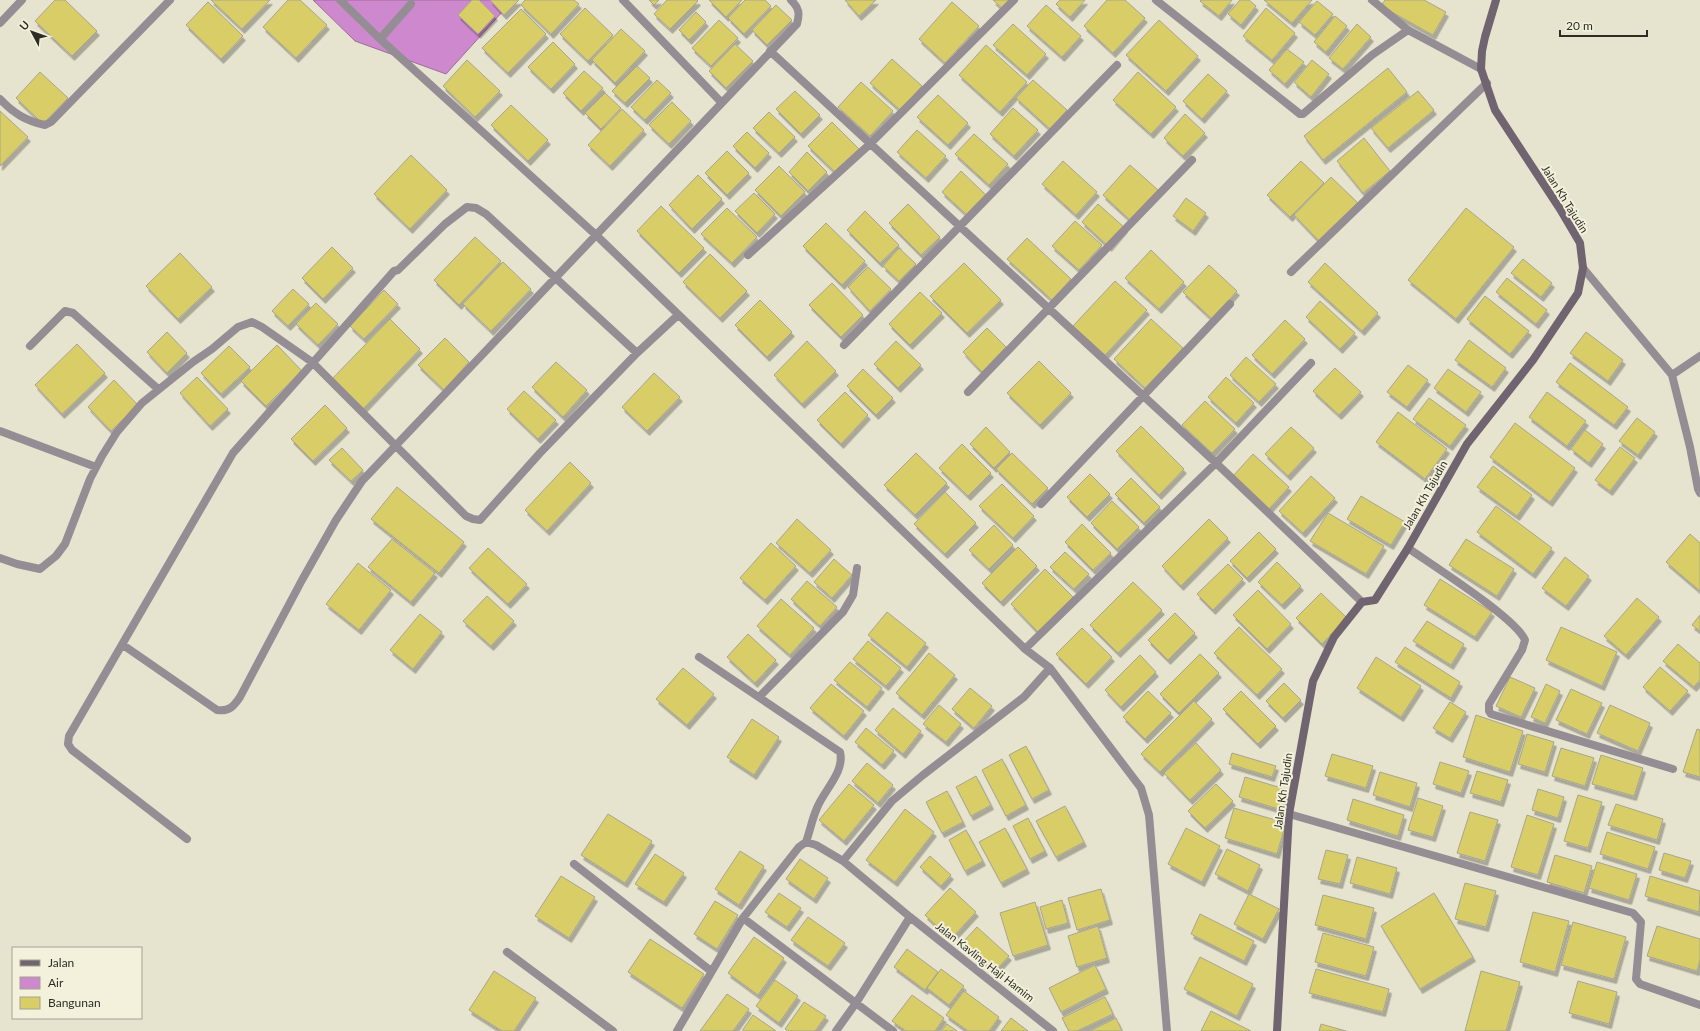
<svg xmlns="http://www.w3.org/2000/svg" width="1700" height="1031" viewBox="0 0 1700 1031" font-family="Lato,sans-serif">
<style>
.water{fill:#cd88ce;stroke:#9d6d9b}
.building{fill:#d9cd67;stroke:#a7a590;filter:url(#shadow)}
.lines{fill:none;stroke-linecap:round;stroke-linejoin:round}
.street{stroke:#948d94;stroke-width:8}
.secondary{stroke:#6f646f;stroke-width:8}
.labels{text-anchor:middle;stroke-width:4;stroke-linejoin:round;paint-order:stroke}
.street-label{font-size:11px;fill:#2e2d25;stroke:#f3f1db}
</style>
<defs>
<filter id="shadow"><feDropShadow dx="2.5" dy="4.5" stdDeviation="0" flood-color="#0004"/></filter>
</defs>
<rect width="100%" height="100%" fill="#e6e4ce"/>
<path class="water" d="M313,0H513L446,74L355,41Z"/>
<path class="building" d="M55,0H65L97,31L72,56L35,21Z
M211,0H270L242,29Z
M288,0H300L327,25L296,58L263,27Z
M472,0H479L495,16L478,34L458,15Z
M490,0H519L504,15Z
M525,0H574L579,4L551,34L521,5Z
M649,0H659L654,5Z
M667,0H697L698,1L670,29L654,14Z
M709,0H742L726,17Z
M745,0H765L771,6L744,34L728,18Z
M845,0H876L859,16Z
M993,0H1009L1002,8Z
M1060,0H1085L1070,17L1056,4Z
M1107,0H1125L1145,18L1113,53L1084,26Z
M1201,0H1232L1219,16L1200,1Z
M1240,0H1249L1256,6L1241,25L1228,14Z
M1264,0H1312L1292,23Z
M1385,0H1424L1446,12L1433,35L1381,6Z
M1317,1L1333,14L1315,35L1299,22Z
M208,2L243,36L221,59L186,25Z
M952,2L979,26L945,63L919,39Z
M776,5L792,20L767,45L752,30Z
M1046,5L1081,36L1062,57L1027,26Z
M585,8L613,35L588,61L560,34Z
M1266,8L1295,33L1272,60L1243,36Z
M521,9L546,34L508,73L482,48Z
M696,12L706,22L689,40L679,30Z
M1335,16L1347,26L1326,52L1314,42Z
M719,20L738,38L711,66L692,48Z
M1159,20L1198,56L1166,91L1126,55Z
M1013,24L1046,54L1027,75L993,45Z
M1357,24L1371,37L1343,69L1329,58Z
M621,29L645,51L615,83L592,60Z
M553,42L575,64L551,89L528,67Z
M735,44L753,61L726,88L709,71Z
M986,45L1027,82L1000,112L959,75Z
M1287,49L1304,62L1285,84L1269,70Z
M892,59L922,86L900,110L870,83Z
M467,60L500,91L475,117L443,86Z
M1312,60L1329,74L1311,97L1294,82Z
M637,66L650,78L625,103L612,91Z
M1388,68L1407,92L1323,160L1304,136Z
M584,71L603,88L581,111L563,93Z
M40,72L68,98L43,124L16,98Z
M1138,72L1176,107L1151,134L1113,100Z
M1208,74L1227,91L1202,119L1183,101Z
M657,80L671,93L645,120L631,107Z
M1033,80L1067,110L1050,129L1016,98Z
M861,82L893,111L870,136L838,107Z
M795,91L820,115L801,134L776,109Z
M1418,91L1434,110L1388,148L1371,128Z
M605,93L621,108L601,129L585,113Z
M938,95L968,123L948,145L917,117Z
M672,102L691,121L669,144L649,125Z
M511,105L548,140L528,161L491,125Z
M1013,108L1038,130L1014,156L990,134Z
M622,109L644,130L610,166L588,145Z
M0,111L28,137L0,166Z
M769,112L795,137L779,153L753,128Z
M1185,114L1205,133L1183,156L1164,138Z
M832,122L859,149L835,172L808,146Z
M917,130L946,156L926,178L897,152Z
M747,132L769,153L755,168L733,146Z
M974,134L1008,164L989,185L955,154Z
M1364,138L1390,171L1363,193L1337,161Z
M727,151L749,173L727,195L705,173Z
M807,152L827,172L808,191L789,172Z
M411,155L447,190L410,229L374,194Z
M1063,161L1097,192L1076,215L1042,184Z
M1301,161L1324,183L1290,217L1267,195Z
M1130,165L1158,190L1130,220L1103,195Z
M779,166L805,192L781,216L755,190Z
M961,171L986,195L967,215L942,192Z
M698,175L722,199L692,229L669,205Z
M1331,177L1358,203L1320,242L1294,215Z
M754,193L775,214L757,233L735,211Z
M1186,198L1206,213L1193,231L1173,216Z
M908,204L940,237L921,255L889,223Z
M1098,204L1125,228L1109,247L1082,222Z
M661,206L704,248L679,273L637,231Z
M727,208L757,237L732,263L701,234Z
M1466,208L1514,247L1456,319L1408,280Z
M865,211L899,245L880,263L847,230Z
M1075,221L1102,245L1079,270L1052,246Z
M826,223L865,261L842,285L803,246Z
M475,237L501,261L459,305L434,280Z
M1027,238L1071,279L1052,300L1007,259Z
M332,247L353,268L323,299L302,278Z
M899,248L916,264L899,281L883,266Z
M1151,250L1184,282L1159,309L1125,278Z
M180,253L212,287L178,319L146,286Z
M710,254L747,291L720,318L683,282Z
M1523,259L1552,283L1541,297L1511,273Z
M503,262L531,289L491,331L463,304Z
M964,263L1001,300L967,333L930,296Z
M1325,263L1378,313L1362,331L1308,282Z
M1209,265L1237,291L1212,319L1183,292Z
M868,267L891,289L870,311L848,287Z
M1507,278L1547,310L1536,324L1496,292Z
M1115,281L1147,310L1105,355L1073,326Z
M832,283L863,315L841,337L809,305Z
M293,289L309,304L288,326L272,311Z
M384,290L398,304L364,339L350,326Z
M920,292L942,313L910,345L889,324Z
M1485,296L1529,331L1510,354L1467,319Z
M760,300L792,332L767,357L735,325Z
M1320,301L1355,333L1340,349L1306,317Z
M316,303L338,324L318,345L296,324Z
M390,319L420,349L362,410L331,380Z
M1151,319L1183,348L1145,388L1114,359Z
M1285,320L1305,339L1272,374L1252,355Z
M987,328L1006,347L982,372L963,352Z
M167,332L187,353L167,373L147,352Z
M1586,332L1623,360L1608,381L1570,353Z
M445,338L469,362L444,390L418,365Z
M1469,340L1506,368L1492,387L1455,360Z
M807,341L836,371L802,404L774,375Z
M896,341L921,365L898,388L874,364Z
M77,344L105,373L62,414L35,385Z
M277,345L302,371L266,406L241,381Z
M229,346L250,367L221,394L201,373Z
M1246,357L1276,384L1259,402L1230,375Z
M1039,361L1071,393L1040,425L1007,393Z
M556,362L587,390L563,417L532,387Z
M1570,363L1628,407L1614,425L1556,382Z
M1408,365L1428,380L1407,407L1387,392Z
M1335,368L1361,392L1339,415L1313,391Z
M863,369L893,398L876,415L847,386Z
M1448,369L1481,392L1466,412L1434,388Z
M654,373L680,397L647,431L622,407Z
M197,377L228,409L210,426L180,393Z
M1226,377L1254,403L1236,423L1208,397Z
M114,380L138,405L111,431L88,407Z
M524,391L556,420L538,439L507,409Z
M845,392L868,415L841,444L817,420Z
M1547,392L1586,421L1567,446L1529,417Z
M1429,398L1466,425L1450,446L1413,419Z
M1205,401L1235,429L1212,453L1182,425Z
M325,405L347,428L313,461L291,439Z
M1398,412L1447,449L1425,479L1376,442Z
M1637,418L1655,432L1638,455L1619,441Z
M1515,423L1575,468L1550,502L1490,457Z
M1141,426L1184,469L1159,495L1116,451Z
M986,427L1010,452L994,468L970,444Z
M1291,427L1314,448L1288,476L1265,454Z
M1585,430L1603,444L1589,463L1571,449Z
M962,444L991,473L968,496L939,468Z
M1620,447L1635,458L1610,491L1595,480Z
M342,448L363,470L351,481L329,460Z
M916,453L947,483L915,515L884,485Z
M1012,453L1048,488L1032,504L996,469Z
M1253,454L1289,487L1269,509L1233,476Z
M570,462L591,483L547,531L525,510Z
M1493,466L1532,495L1517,516L1477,487Z
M1090,474L1110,494L1087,517L1067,497Z
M1311,476L1335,498L1303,533L1279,511Z
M1131,478L1160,507L1144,523L1115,494Z
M1002,484L1034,516L1013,538L979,506Z
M397,487L464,542L439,573L371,519Z
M945,492L976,523L945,554L914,524Z
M1361,496L1405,522L1391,545L1347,519Z
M1112,501L1139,527L1117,549L1091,523Z
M1496,506L1552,548L1533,574L1477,532Z
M1328,513L1384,546L1366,574L1310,541Z
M797,519L831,550L810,573L776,543Z
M1209,519L1228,538L1181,586L1162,566Z
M1082,524L1111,553L1093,570L1065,542Z
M994,525L1013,545L989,569L969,550Z
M1259,532L1276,549L1247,578L1230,561Z
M1690,534L1700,543V591L1666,562Z
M392,539L435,573L411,602L368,567Z
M1466,539L1514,569L1497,596L1449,565Z
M771,543L796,566L765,600L740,578Z
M1018,547L1037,566L1001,602L982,583Z
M488,548L527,584L508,604L469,568Z
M1065,552L1089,574L1074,589L1050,567Z
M1565,557L1589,576L1566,606L1542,588Z
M834,559L852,575L832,598L814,582Z
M1277,562L1301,586L1282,605L1258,582Z
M358,563L391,590L359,630L326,604Z
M1228,564L1243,579L1213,610L1197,594Z
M1045,569L1073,597L1038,632L1011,604Z
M1440,579L1492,612L1475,637L1424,605Z
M807,581L837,607L820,626L791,599Z
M1133,582L1162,610L1118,653L1090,625Z
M1258,590L1291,624L1267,649L1233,615Z
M1321,593L1347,618L1322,644L1296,618Z
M487,596L514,621L491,646L463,621Z
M1637,598L1659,617L1626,655L1604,636Z
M781,599L814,628L790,655L757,626Z
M887,612L926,643L907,667L868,635Z
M1175,613L1195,633L1168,660L1148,640Z
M420,614L442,632L413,669L390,650Z
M1700,615V631L1692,625Z
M1427,621L1464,644L1451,665L1413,641Z
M1239,627L1282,669L1257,695L1214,653Z
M1561,627L1617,652L1602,686L1546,660Z
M1082,628L1112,657L1086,684L1056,654Z
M748,634L776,660L755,683L727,657Z
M868,641L901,668L886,686L853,659Z
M1678,644L1700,663V680L1694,687L1663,661Z
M1405,647L1460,682L1451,698L1395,662Z
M929,653L955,675L922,715L896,693Z
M1200,654L1219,673L1179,713L1160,694Z
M1140,655L1156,672L1121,707L1105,690Z
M1376,657L1421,686L1401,717L1357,688Z
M850,662L882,688L867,707L834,680Z
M1660,667L1688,691L1670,711L1643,687Z
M683,668L714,694L687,725L656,699Z
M1510,677L1535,688L1521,717L1496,706Z
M1284,683L1301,700L1283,718L1266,701Z
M831,684L864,711L844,736L810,708Z
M1546,684L1560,691L1545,723L1531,717Z
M970,688L992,706L974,728L952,709Z
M1571,689L1602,703L1587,734L1556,720Z
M1148,691L1171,713L1145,739L1123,717Z
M1241,691L1276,726L1258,744L1223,709Z
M1194,701L1212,719L1160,772L1141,754Z
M1450,702L1466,712L1450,738L1433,728Z
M939,705L961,724L946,742L923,724Z
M1610,705L1650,723L1638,751L1597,733Z
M893,708L921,731L903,754L875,730Z
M1476,715L1523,731L1510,772L1463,757Z
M752,719L779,737L754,775L727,757Z
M866,728L894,751L882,765L855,742Z
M1697,729L1700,730V777L1683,772Z
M1527,734L1554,742L1545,772L1518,764Z
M1196,743L1221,770L1190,800L1164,773Z
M1026,746L1049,790L1032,799L1009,755Z
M1561,748L1594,758L1585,786L1552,776Z
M1232,753L1276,766L1272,777L1229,764Z
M1332,754L1373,766L1366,788L1325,776Z
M1601,755L1643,768L1634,796L1592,784Z
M1002,759L1026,805L1006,816L982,770Z
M1440,762L1469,771L1461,793L1433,784Z
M867,763L893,785L878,803L852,781Z
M1477,771L1508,780L1501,802L1470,793Z
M1380,772L1417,783L1410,807L1373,795Z
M976,776L991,805L971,816L956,787Z
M1245,777L1288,790L1282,810L1239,797Z
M849,784L874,805L844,841L819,820Z
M1216,784L1233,801L1205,828L1188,811Z
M1538,789L1564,797L1558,818L1532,810Z
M947,791L963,822L942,833L926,802Z
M1578,795L1602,802L1588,848L1564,841Z
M1418,798L1443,806L1433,837L1408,830Z
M1353,799L1404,815L1398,836L1347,820Z
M1616,804L1663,819L1657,840L1608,825Z
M1065,806L1084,842L1056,857L1036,821Z
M1234,808L1286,823L1277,854L1225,838Z
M905,809L934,832L895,882L866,860Z
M1470,812L1498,820L1485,861L1457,853Z
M608,814L652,841L625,883L581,855Z
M1527,815L1554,824L1538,875L1511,867Z
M1028,818L1045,851L1030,859L1013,826Z
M1005,828L1027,869L1001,883L979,842Z
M1186,828L1220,846L1202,882L1168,864Z
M966,830L983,861L965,871L949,840Z
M1607,832L1655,847L1648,869L1600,854Z
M1227,849L1260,865L1248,891L1215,874Z
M1326,850L1348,855L1340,884L1318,879Z
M740,851L764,866L739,905L715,889Z
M1664,853L1691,861L1685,878L1659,870Z
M655,854L684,873L664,902L635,884Z
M1555,855L1592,866L1584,893L1547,882Z
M930,856L951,875L941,886L920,867Z
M1357,857L1397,868L1390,894L1350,883Z
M800,859L828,878L814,899L786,879Z
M1597,862L1637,874L1629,900L1589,888Z
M561,876L595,897L569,938L535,916Z
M1650,876L1700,891L1699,912L1645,896Z
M1465,883L1496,891L1486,927L1455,919Z
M950,888L976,912L951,939L925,915Z
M1101,889L1110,920L1077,930L1068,898Z
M779,893L801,908L787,927L765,912Z
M1434,893L1473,957L1420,989L1381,926Z
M1249,894L1279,909L1263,939L1234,924Z
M1323,895L1374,908L1366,939L1315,925Z
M1062,900L1068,923L1046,929L1040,907Z
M715,901L738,915L717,949L694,934Z
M1035,902L1048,945L1013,956L1000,913Z
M1533,912L1569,921L1555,972L1520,962Z
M1200,914L1254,941L1244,961L1191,934Z
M808,917L845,943L828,966L791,940Z
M1573,922L1626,937L1614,979L1561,965Z
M1098,926L1107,958L1077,967L1068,936Z
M1657,926L1700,939V960L1697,971L1647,956Z
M977,927L1009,956L994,972L962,943Z
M1323,933L1374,947L1366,976L1315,962Z
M754,937L784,958L758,995L728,973Z
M650,939L704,974L682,1008L628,972Z
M907,949L938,972L925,990L894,967Z
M1200,957L1253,984L1237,1016L1184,989Z
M1095,965L1106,989L1061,1012L1049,988Z
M941,969L964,986L949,1005L927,988Z
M1316,969L1389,989L1383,1012L1309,993Z
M494,971L536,998L514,1031H502L469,1010Z
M1481,971L1520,982L1506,1031H1465Z
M775,980L798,996L779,1023L756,1006Z
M1578,981L1617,992L1609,1024L1569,1013Z
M964,991L999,1017L989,1031H968L946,1015Z
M727,994L749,1009L733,1031H700Z
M912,995L944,1018L935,1031H906L892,1021Z
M1105,997L1113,1014L1077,1031H1069L1062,1018Z
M804,1002L826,1016L815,1031H788L785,1029Z
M1211,1011L1251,1031H1201Z
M753,1015L776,1031H742Z
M1011,1018L1028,1031H1001Z
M1116,1018L1122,1031H1090Z
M947,1024L957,1031H941Z
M1321,1024L1346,1031H1319Z"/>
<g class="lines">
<path class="street" d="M340,0L380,39L596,235L1025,649L1050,668L1141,788L1149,815L1167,1031
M623,0L721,102
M1156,0L1300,114H1303L1372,55L1408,30
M1372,0L1408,30L1481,69
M0,23L22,0
M380,39L411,4
M770,51L1216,463L1362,602
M0,99C13,113 26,121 45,125L51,122L170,0
M748,255L870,144L1014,0
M1583,268L1672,375L1690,447L1698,489L1700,493
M1291,272L1487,83
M844,345L1117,65
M30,346L65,311L73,313L158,389
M1672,375L1700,356
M968,392L1192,160
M0,431L96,467
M1041,504L1230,304
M1408,548C1432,565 1516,618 1525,640L1522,650L1489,704V711L1491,714L1673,769
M0,558L17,564L40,569L56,556L65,544L90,479L102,456L117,432L142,403L193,362L212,349L238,327L252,322L262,327L312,362L466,516L473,519L480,520L540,453L637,353L678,315
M123,645L217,710C229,712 234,706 240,697L302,580L336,520L362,481L797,24C800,13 799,8 791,0
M1025,649L1216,463L1311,363
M699,657L840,752C845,772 824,790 817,808C812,819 810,831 806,842
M759,697L843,612L853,595L857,568
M1289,814L1633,913L1641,922L1636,979L1640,984L1700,1005
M187,839L72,750L68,744L69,736L233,453L394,271L398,270L445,224L467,207L476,208L486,214L637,353
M843,861L892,801L923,775L1024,697L1050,668
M574,864L711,971
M743,918L893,1031
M507,952L613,1031
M677,1031L743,918L799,847L806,842L816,845L843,861L910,917L1053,1031
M836,1031L856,1003L910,917"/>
<path class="secondary" d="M1277,1031L1289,814L1313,681L1334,637L1362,602L1375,600L1408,548L1467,444L1533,360L1578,293L1583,268L1580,243L1560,209L1495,110L1481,69L1482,51L1485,37L1496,0"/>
</g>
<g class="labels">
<g class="street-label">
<text transform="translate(1565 199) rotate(58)" y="4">Jalan Kh Tajudin</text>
<text transform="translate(1425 495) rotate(-60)" y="4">Jalan Kh Tajudin</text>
<text transform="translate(1283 791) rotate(-82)" y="4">Jalan Kh Tajudin</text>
<text transform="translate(985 962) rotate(38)" y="4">Jalan Kavling Haji Hamim</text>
</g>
</g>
<rect x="12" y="947" width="130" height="72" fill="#f3f1db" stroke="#a4a392"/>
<rect x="20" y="960" width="20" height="6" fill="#6f646f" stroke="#a4a392"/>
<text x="48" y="967" font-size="12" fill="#2e2d25">Jalan</text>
<rect x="20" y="977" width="20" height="12" fill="#cd88ce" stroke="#a4a392"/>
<text x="48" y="987" font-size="12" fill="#2e2d25">Air</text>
<rect x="20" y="997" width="20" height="12" fill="#d9cd67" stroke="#a4a392"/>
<text x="48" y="1007" font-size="12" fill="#2e2d25">Bangunan</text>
<g transform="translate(32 32) rotate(311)" stroke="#f3f1db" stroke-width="3" paint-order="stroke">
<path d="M0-3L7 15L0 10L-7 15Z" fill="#2e2d25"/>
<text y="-6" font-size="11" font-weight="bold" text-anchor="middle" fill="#2e2d25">U</text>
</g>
<path d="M1560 30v6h87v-6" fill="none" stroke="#2e2d25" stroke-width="2"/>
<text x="1566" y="30" font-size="12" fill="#2e2d25" stroke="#f3f1db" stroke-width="3" paint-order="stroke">20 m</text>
</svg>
